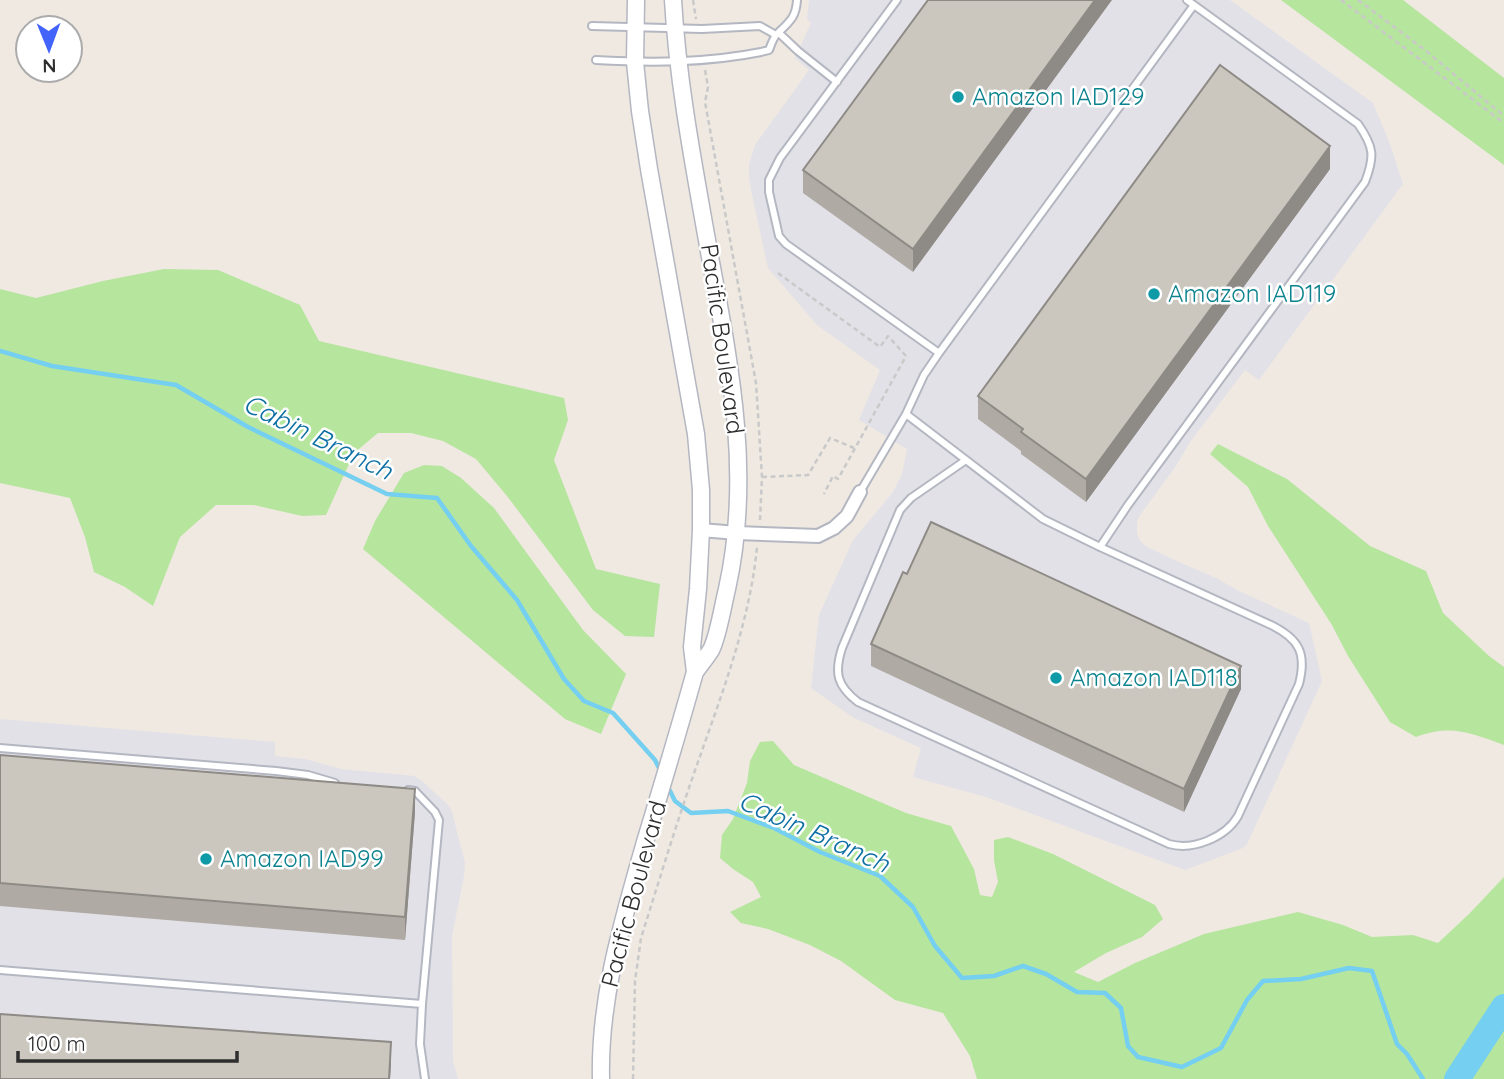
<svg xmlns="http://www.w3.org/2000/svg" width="1504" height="1079" viewBox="0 0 1504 1079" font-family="Quicksand,sans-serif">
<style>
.industrial{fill:#e3e1e8}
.green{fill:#b6e59e}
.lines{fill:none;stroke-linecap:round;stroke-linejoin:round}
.stream{stroke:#75cff0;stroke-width:4.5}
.river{stroke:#75cff0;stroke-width:26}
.lane-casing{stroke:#b4b7c1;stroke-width:10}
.street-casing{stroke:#b4b7c1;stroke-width:16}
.secondary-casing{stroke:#b4b7c1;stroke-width:19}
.path{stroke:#c9c9c9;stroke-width:2.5;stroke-dasharray:5 3.5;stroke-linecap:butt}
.lane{stroke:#fff;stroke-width:6}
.street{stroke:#fff;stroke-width:12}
.secondary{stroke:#fff;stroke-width:16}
.wall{fill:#afaba4}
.shaded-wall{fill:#8e8b86}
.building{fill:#cbc7bf;stroke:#8e8b86;stroke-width:2}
.culture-dot{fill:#0f9aa8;stroke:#fff;stroke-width:2.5}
.labels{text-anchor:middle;stroke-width:5;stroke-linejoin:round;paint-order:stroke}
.culture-label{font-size:24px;fill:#0d838f;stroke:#fff;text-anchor:start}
.street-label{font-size:24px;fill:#2e2e2e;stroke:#fff}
.water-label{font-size:26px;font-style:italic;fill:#0d6fa3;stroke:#fff}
</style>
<rect width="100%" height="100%" fill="#efe9e1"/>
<path class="industrial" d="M809,0H1230L1373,103L1390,144L1403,184L1259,380L1245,370L1190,442L1176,466L1140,515L1137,522V533L1140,541L1147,547L1179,562L1216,578L1239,591L1309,623L1322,681L1247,844L1243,848L1185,870L986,797L913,777L921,748L854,718L811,688L819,615L853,540L893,492L902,474L907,449L859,420L880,370L817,325L768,268L751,190L749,176V164L755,145L809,70L795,58L811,23L807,19Z
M0,719L275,742V756L305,759L341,769L414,776L421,780L449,806L452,812L465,863L464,876L452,936L453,1061L458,1079H0Z"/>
<path class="green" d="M1281,0H1403L1504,78V165Z
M164,269L218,270L300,305L319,341L564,398L568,420L554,460L596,569L660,584L654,637L625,636L593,610L507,496L476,459L443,441L411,433H378L354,453L326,515L302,516L254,505H216L180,537L153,606L125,587L94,572L85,537L70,498L0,483V289L36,298L103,281Z
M1218,444L1287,479L1370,546L1426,571L1443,613L1489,656L1504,667V745C1470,733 1452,724 1416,737L1390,722L1348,656L1332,625L1268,526L1248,487L1210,454Z
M424,465L442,466L461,478L494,508L583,630L626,674L601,734L565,719L363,549L375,521L404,473Z
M773,741L794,765L906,813L951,826L974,869L980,895L992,897L998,882L994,860V840L1008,837L1053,854L1155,905L1163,919L1142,937L1106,953L1074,972L1098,982L1135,963L1204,934L1298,912L1343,925L1372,937L1413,935L1438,943L1469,914L1504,877V1079H977L970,1056L943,1013L895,1000L841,961L810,945L768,929L741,923L730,912L761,897L753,882L733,869L720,858L722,835L733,819L747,783L750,761L760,742Z"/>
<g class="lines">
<path class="stream" d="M0,351L52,366L176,385L248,427L387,494L437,498L471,546L517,600L564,679L584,701L613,713L655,760L662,774
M667,785L675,801L691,813L728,811L774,828L820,852L880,876L913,907L935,946L962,978L994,976L1023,966L1046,974L1077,992L1105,993L1121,1008L1128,1046L1138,1057L1182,1067L1221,1048L1247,1000L1263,981L1301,979L1349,968L1372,971L1397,1044L1407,1054L1423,1079"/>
<path class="river" d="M1457,1079L1504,1007"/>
<g class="lane-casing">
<path id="lane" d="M897,0L780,158L769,180V192L779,236L786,244L939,353
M592,26L702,29L760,26L776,35
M779,33L798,51L837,82
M596,60C651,63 706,63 761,52L769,50C771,45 773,38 777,34C789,22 796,18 797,0
M906,414L1043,519L1100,547L1271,625C1299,639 1307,653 1299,684L1238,816C1226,837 1193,851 1169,844L858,702C837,686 834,673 842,648L900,510L911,498L966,460
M860,492L906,414L924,375L939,353L1194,5
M1100,547L1128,505L1365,182C1375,156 1374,147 1358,124L1187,0
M0,748L276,771L308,775L335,783
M408,790L415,791L435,812L439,820L422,1004L420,1044L425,1079
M0,970L422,1004"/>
</g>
<g class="street-casing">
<path id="street" d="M701,530L737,533L818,536L834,528L847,516L860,492"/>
</g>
<g class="secondary-casing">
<path id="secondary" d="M636,0L635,62L640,111L649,169L696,434L701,490V530L698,589L692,647L695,672
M601,1079C599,997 623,920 645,842C662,786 679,729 695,672C700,665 706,658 711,650C718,637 723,605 727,589C752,477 731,369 710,257C695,172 678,86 673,0"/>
</g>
<path class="path" d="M693,0L696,19
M1341,0L1504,123
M1358,0L1425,50L1504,116
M705,70L708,87L705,102L756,383L762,477L760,520
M778,273L880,347L888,336L906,356L838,479L833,476L824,494
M762,477L808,475L830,438L854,448
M633,1079L635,981L641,938C660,878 678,818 699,759C723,691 750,620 757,547"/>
<use href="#lane" class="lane"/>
<use href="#street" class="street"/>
<use href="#secondary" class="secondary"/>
</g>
<path class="wall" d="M928,0L913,272L803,193V170Z
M1330,169L1086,502L1021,454V451L978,419V396Z
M907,574L1241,689L1184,812L871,666V644Z
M0,755L415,812L405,940L0,906Z"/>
<path class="shaded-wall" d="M1095,0H1112L913,272V249Z
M1330,146V169L1086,502V479Z
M1241,666V689L1184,812V789Z
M415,789V812L405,940V917Z
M391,1042V1065L390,1079H389Z"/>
<path class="building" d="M928,0H1095L913,249L803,170Z
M1220,65L1330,146L1086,479L1021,432L1023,429L978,396Z
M931,522L1241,666L1184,789L871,644L903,572L907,574Z
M0,755L415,789L405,917L0,883Z
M0,1014L391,1042L389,1079H0Z"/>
<g class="culture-dot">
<circle cx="958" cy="97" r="7"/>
<circle cx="1154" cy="294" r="7"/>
<circle cx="1056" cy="678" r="7"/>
<circle cx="206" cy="859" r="7"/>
</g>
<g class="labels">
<g class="culture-label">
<text x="972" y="105">Amazon IAD129</text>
<text x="1168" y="302">Amazon IAD119</text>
<text x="1070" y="686">Amazon IAD118</text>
<text x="220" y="867">Amazon IAD99</text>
</g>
<g class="street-label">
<text transform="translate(722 339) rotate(82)" y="8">Pacific Boulevard</text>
<text transform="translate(634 894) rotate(-75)" y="8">Pacific Boulevard</text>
</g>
<g class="water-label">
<text transform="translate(318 437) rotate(26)" y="9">Cabin Branch</text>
<text transform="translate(814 832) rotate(24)" y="9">Cabin Branch</text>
</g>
</g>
<g transform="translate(49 49) rotate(179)"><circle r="33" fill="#ffffff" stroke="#ababab" stroke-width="2"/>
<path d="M0-5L12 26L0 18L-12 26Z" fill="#4264fb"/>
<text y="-10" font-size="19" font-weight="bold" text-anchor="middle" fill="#2e2e2e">N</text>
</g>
<path d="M18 1051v10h219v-10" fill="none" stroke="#2e2e2e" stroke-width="3.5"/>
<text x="28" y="1051" font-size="21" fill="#2e2e2e" stroke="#ffffff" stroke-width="5" paint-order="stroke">100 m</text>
</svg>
